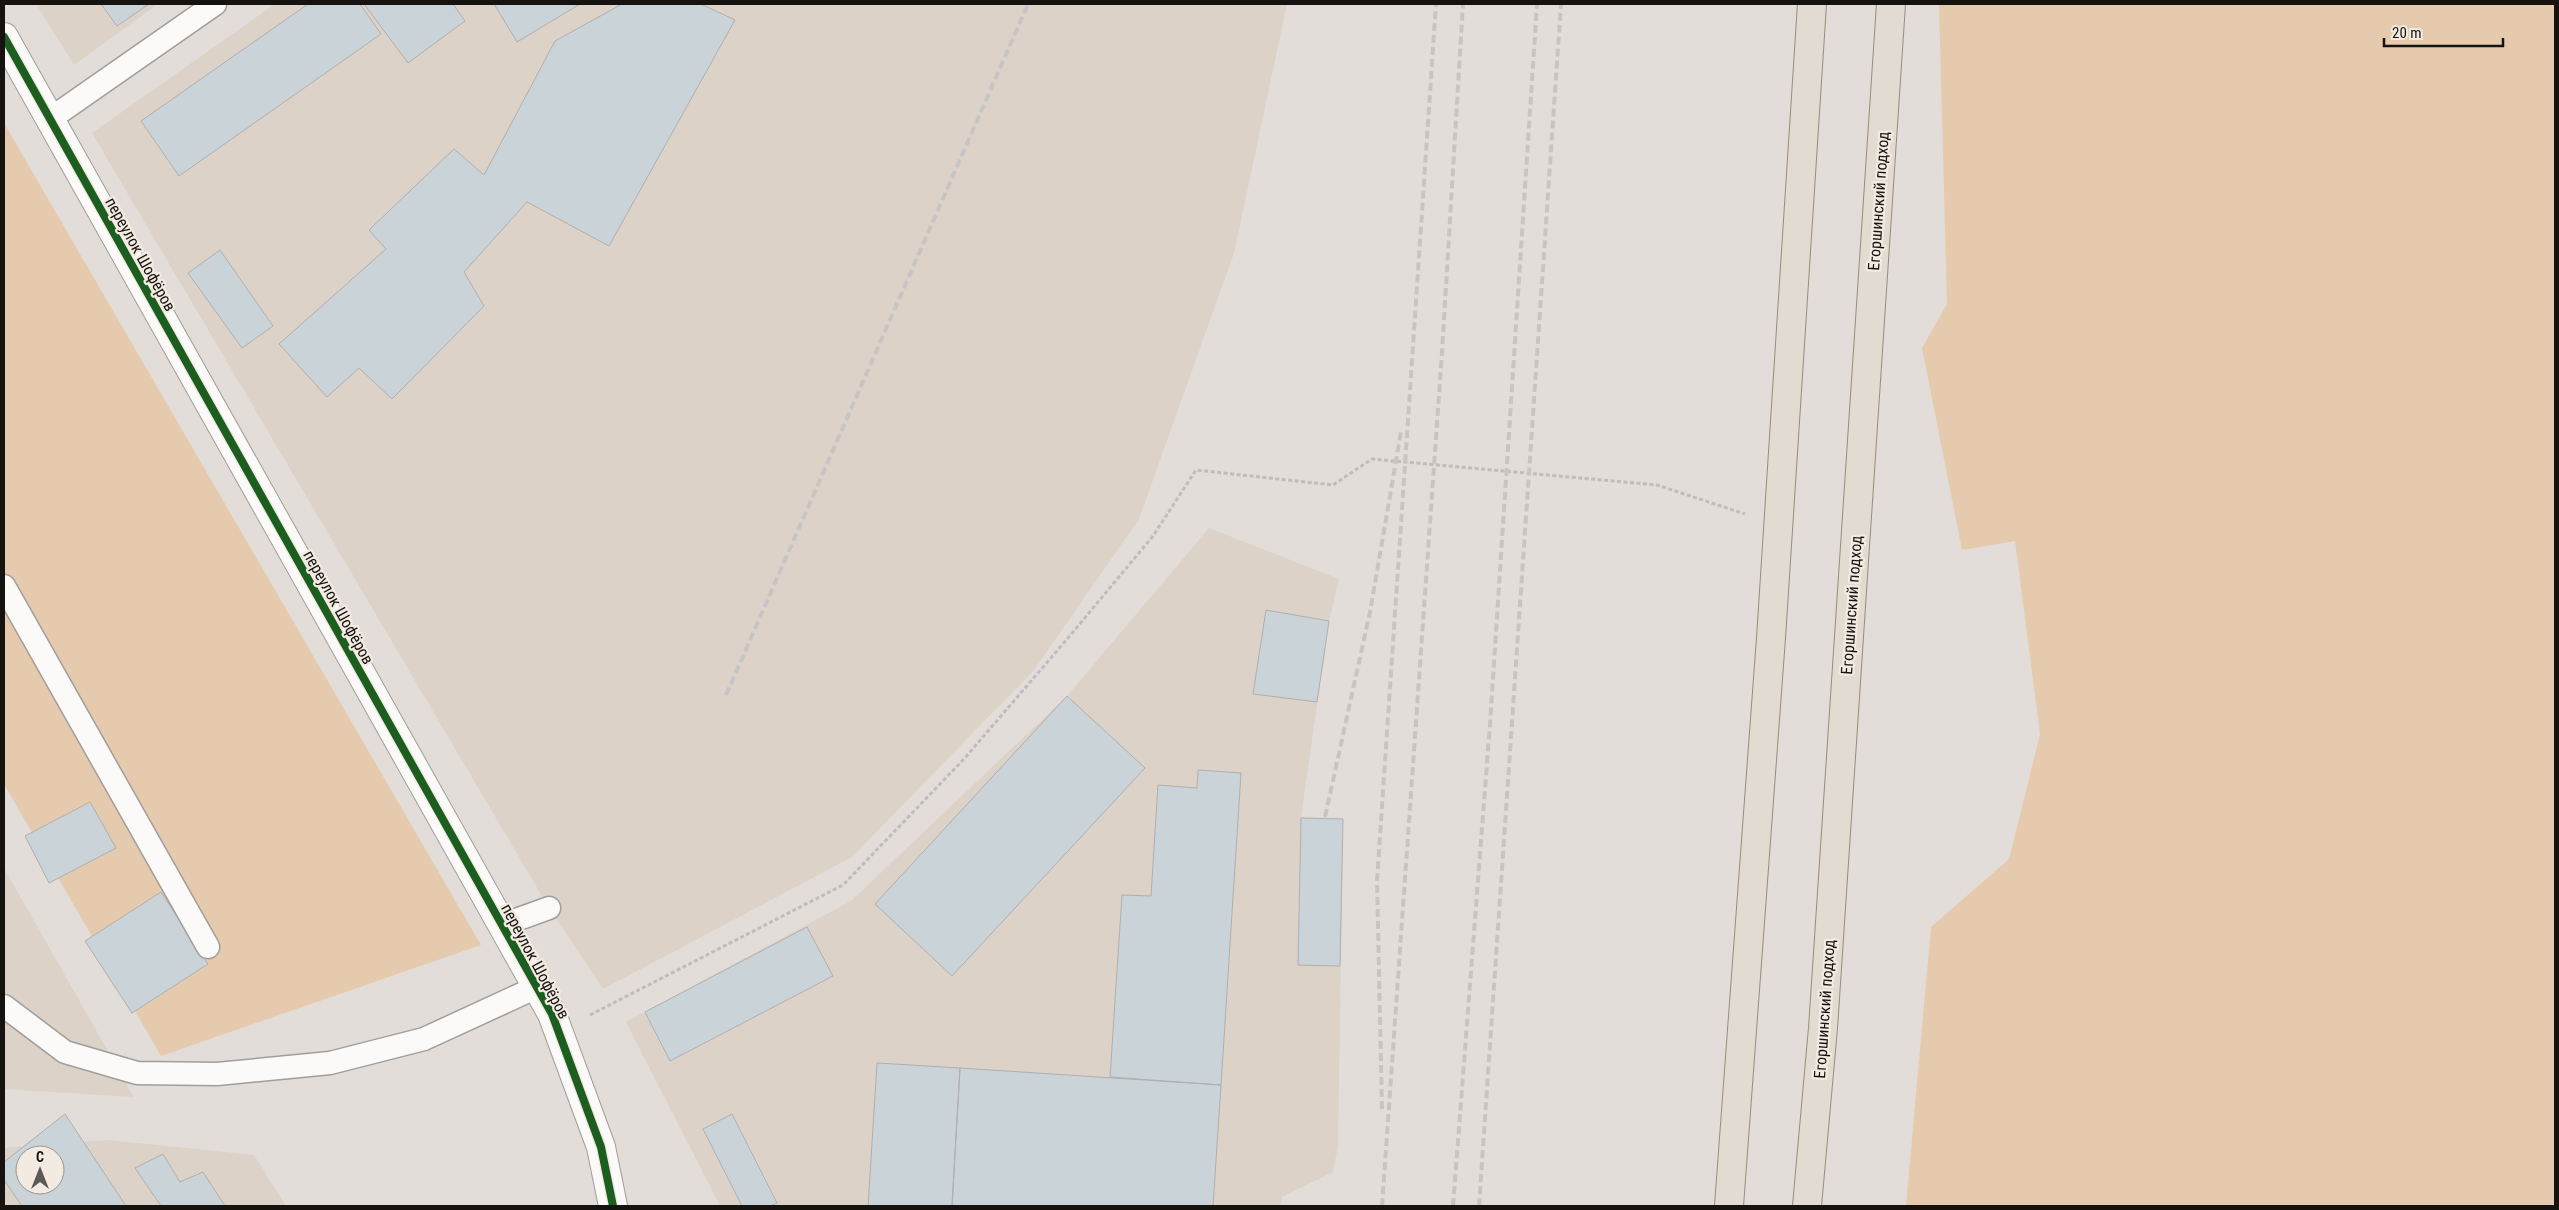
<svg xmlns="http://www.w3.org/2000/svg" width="2559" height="1210" viewBox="0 0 2559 1210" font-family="'Roboto Condensed',sans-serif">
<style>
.built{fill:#dcd2c8;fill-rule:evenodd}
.green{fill:#e6caae}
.building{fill:#cad3d8;stroke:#afafae;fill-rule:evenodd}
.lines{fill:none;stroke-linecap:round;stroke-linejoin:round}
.lane-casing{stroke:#a19d9a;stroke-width:25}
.street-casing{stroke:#a19d9a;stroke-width:30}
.primary-casing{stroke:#978c7c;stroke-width:30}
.path{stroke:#bebcbc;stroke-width:3;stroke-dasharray:4 2.5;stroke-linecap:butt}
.lane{stroke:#fbfaf9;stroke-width:22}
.street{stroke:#fbfaf9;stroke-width:28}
.primary{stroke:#e1dbd2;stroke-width:28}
.rail{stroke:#c7c5c4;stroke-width:4;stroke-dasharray:8 4;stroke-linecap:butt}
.cycleway-casing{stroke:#f3ebe2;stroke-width:11}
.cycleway{stroke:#1b5e20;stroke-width:8}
.labels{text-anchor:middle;stroke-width:4.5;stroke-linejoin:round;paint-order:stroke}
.street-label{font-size:16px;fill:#15120f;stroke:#f3ebe2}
</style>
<rect width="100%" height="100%" fill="#e2ddd9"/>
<path class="built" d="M36,4H158L74,65Z
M275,4H1287L1234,253L1139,519L1034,670L852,857L603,989L549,908L92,133Z
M1209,528L1339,579L1329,621L1301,817L1343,819L1338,1146L1333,1172L1282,1197L1281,1206H720L626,1022L851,901L1067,696Z
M4,868L134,1097L4,1089Z
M108,1140L254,1155L286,1206H4V1148ZM25,1155H55V1185H25Z"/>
<path class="green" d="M1939,4H2555V1206H1906L1931,927L2009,859L2040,734L2015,541L1962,550L1922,348L1947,304Z
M4,123L481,945L161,1056L4,784Z"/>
<path class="building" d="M101,4H149L117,26Z
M308,4H360L381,34L179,176L141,121Z
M364,4H453L465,21L408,63Z
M494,4H580L517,42Z
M622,4H701L735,20L609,246L527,202L464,272L484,306L392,399L359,368L327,397L279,344L386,249L369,230L454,149L484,175L555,41Z
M220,250L273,326L242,348L188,273Z
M1266,610L1329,621L1317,702L1253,694Z
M1067,696L1145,768L952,976L875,904Z
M1198,770L1241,773L1221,1085L1110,1077L1122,895L1151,896L1158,785L1197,788Z
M90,802L116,848L49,883L25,836Z
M1301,818L1343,819L1340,966L1298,965Z
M161,892L208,964L132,1013L85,941Z
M807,927L833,976L670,1061L645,1012Z
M877,1063L960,1068L952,1206H868Z
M960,1068L1221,1085L1213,1206H952Z
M65,1114L126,1206H22L4,1180V1162ZM25,1155H55V1185H25Z
M732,1114L777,1203L770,1206H742L703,1129Z
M163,1154L180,1182L203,1172L225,1206H161L135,1168Z"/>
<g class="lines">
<g class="lane-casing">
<path id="lane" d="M50,119L215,4
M4,586L208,947
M502,925L549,908
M4,1006L65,1052L137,1073L217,1074L330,1063L424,1039L537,987"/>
</g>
<g class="street-casing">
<path id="street" d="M4,37L552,1014L601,1147L613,1206"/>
</g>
<g class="primary-casing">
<path id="primary" d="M1729,1206L1771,638L1812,4
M1807,1206L1823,1028L1891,4"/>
</g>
<path class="path" d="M590,1015L843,885L964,759L1068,638L1153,536L1196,470L1333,485L1372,459L1657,485L1745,514"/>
<use href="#lane" class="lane"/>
<use href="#street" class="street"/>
<use href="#primary" class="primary"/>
<path class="rail" d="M726,695L1028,4
M1325,817L1370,612L1401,432
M1382,1109L1377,881L1436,4
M1382,1206L1442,352L1463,4
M1453,1206L1490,724L1537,4
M1479,1206L1561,4"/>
<g class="cycleway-casing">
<path id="cycleway" d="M4,37L552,1014L601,1147L613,1206"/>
</g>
<use href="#cycleway" class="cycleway"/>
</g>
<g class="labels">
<g class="street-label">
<text transform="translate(1878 201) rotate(-86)" y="6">Егоршинский подход</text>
<text transform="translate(141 254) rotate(61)" y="6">переулок Шофёров</text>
<text transform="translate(1851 605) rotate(-86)" y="6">Егоршинский подход</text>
<text transform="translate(339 607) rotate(61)" y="6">переулок Шофёров</text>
<text transform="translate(536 961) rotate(62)" y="6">переулок Шофёров</text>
<text transform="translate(1824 1009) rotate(-86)" y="6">Егоршинский подход</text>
</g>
</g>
<rect width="2559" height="1210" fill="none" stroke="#15120f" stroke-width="10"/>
<g transform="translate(40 1170)"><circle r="24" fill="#f3ebe2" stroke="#9a948e"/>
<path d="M0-4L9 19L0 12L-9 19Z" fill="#5d5956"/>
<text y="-8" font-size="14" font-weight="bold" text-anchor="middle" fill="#15120f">С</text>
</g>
<path d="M2384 38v8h119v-8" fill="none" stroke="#15120f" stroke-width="2.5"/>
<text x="2392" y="38" font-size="15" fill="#15120f" stroke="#f3ebe2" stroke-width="4" paint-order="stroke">20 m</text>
</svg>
